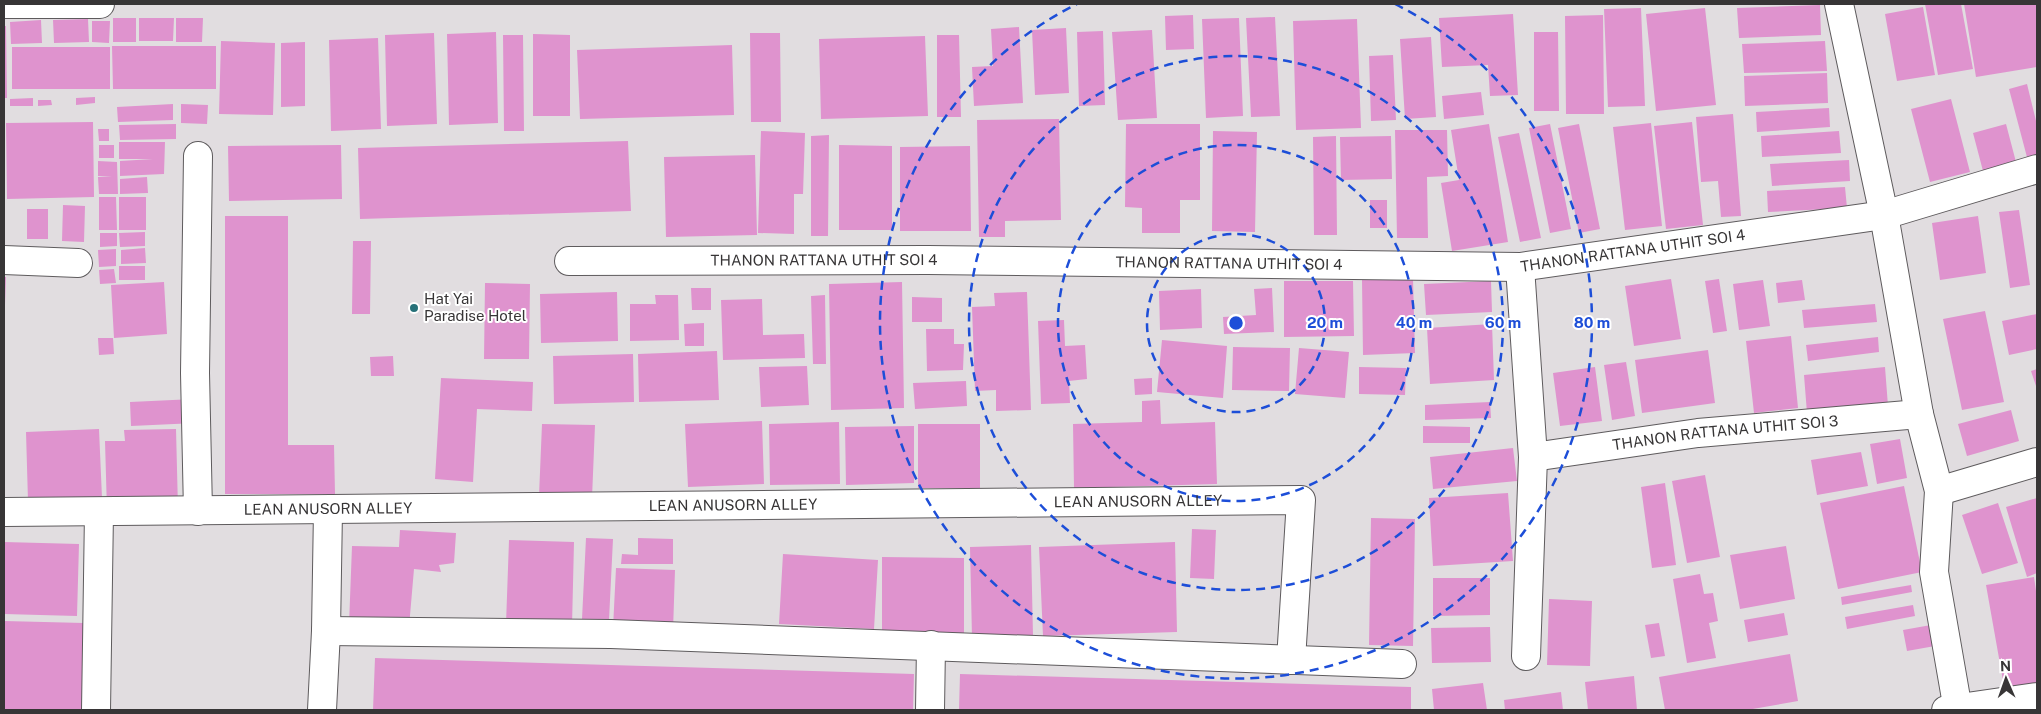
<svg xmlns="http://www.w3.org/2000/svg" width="2041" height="714" viewBox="0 0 2041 714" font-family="'Public Sans',sans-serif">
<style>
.building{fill:#df93ce}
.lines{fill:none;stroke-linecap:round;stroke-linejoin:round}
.minor-casing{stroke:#5e5b5d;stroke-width:30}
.minor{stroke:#fff;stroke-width:28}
.ring{fill:none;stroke:#1d4ed8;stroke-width:2.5;stroke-dasharray:9 6}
.poi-dot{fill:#267078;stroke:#fff;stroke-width:2}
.labels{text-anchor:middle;stroke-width:4;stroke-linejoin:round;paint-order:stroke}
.street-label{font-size:15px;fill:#373536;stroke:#fff}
.poi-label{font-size:15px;fill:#373536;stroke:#fff;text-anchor:start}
.centre{fill:#1d4ed8;stroke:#fff;stroke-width:2.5}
.ring-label{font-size:15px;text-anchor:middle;font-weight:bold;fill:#1d4ed8;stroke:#fff;stroke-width:4;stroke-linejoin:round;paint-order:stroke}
</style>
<rect width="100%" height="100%" fill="#e1dde0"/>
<path class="building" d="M1925,4H1961L1973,69L1938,75Z
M1964,4H2037V67L1976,77Z
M1820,5L1821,35L1739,38L1737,8Z
M1923,7L1935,75L1897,81L1885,14Z
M1641,8L1645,106L1608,107L1604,9Z
M1705,8L1716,105L1656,111L1646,14Z
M1513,14L1518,95L1490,96L1488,65L1442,67L1439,18Z
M1193,15L1194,49L1166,50L1165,16Z
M1603,15L1604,114H1566L1565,16Z
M1275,17L1280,116L1251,117L1246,18Z
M113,18H136V42H113Z
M139,18H174L173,41H139Z
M176,18H203L202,42H176Z
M1239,18L1243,116L1206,118L1202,19Z
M88,19L89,42L54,43L53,20Z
M1357,19L1361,128L1296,130L1293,21Z
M41,20L42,43L11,44L10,22Z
M92,21H110L109,43L92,42Z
M4,26H6L7,98H4Z
M1019,27L1023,103L974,106L972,67L993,66L991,29Z
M1066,28L1069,93L1035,95L1032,30Z
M1152,30L1157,118L1118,120L1112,32Z
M1103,31L1105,105L1079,106L1077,32Z
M496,32L498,123L449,125L447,34Z
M1534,32H1558L1559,111H1534Z
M434,33L437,124L387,126L385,35Z
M750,33H780L781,122H751Z
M533,34L570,35V116H533Z
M503,35H523L524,131H504Z
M937,35H959L961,117H937Z
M925,36L928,116L821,119L819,39Z
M1431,37L1436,117L1405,119L1400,39Z
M378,38L381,129L331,131L329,40Z
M221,41L275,43L273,115L219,114Z
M1825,41L1827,71L1744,73L1742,44Z
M305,42V106L281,107V43Z
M732,45L734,115L580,119L577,50Z
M112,46H216V89H113Z
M12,47H110V89H12Z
M1393,55L1396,120L1371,121L1369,56Z
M1827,73L1828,103L1745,106L1744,76Z
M2027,84L2037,125V159L2028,161L2009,89Z
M1481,92L1484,115L1444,119L1442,96Z
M95,97V103L76,105V98Z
M33,98V106H10V99Z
M1951,99L1970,172L1930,182L1911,109Z
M38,100H51L52,105L38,106Z
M173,104V120L118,122L117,107Z
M181,104L208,105L207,124L181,123Z
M1829,108L1830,127L1757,132L1756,112Z
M1733,114L1741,216L1721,217L1718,181L1701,182L1696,117Z
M1059,119L1061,220L1005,221V237H979L977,120Z
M93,122L94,197L7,199L6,123Z
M1692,122L1703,225L1666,229L1654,126Z
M1651,123L1662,226L1625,230L1613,127Z
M176,124V139L120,140L119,125Z
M1126,124H1200V200H1180V233H1142V208L1125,207Z
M1489,124L1508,242L1452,251L1441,183L1459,180L1451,130Z
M1550,124L1571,229L1550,233L1529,128Z
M1579,124L1600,229L1579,233L1558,128Z
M2006,124L2016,162L1983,171L1973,133Z
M98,129H109V141H99Z
M1395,130H1447L1448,176L1427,177L1428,238H1397Z
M761,131L805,133L803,194H794V234L758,233Z
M1213,131L1257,132L1255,232L1212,231Z
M1839,131L1841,153L1762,157L1761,136Z
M1519,133L1541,238L1520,242L1498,137Z
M829,135L828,236H811V136Z
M1336,136L1337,235H1314L1313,137Z
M1391,136L1392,179L1341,180L1340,137Z
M628,141L631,211L360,219L358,148Z
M119,142H165L164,174L120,176V161L153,159H119Z
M99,145H114V158H99Z
M341,145L342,199L229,201L228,146Z
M839,145L892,146V230H839Z
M970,146L971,231H900V147Z
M755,155L757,235L666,237L664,157Z
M1849,160L1850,181L1772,186L1770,164Z
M98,161L117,162L118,194H99L98,177L112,176H98Z
M147,177L148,193L120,194V179Z
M1845,187L1847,208L1768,212L1767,191Z
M99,197H116L117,230H99Z
M119,197H146V230H119Z
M1370,200H1387V228H1370Z
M63,205L85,206L84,242L62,241Z
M27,209H48V239H27Z
M2019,210L2030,285L2010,288L1999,212Z
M225,216H288V445H334L335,494H225Z
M1978,216L1986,273L1940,280L1932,223Z
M145,232V246L120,247L119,233Z
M100,233H117V246L100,247Z
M353,241H371L370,314H352Z
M145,248L146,263L121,264V250Z
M116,249V266L99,267L98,250Z
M119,266H145V280H119Z
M114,269L116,283L100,284L99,270Z
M4,277H6L5,305H4Z
M1413,279L1415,353L1363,355L1362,280Z
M1671,279L1681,339L1634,346L1625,286Z
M1719,279L1727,331L1713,333L1705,281Z
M1763,280L1770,326L1739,330L1733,284Z
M1802,280L1805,300L1778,303L1776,283Z
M1284,281H1353L1354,336L1284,337Z
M1491,281L1492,312L1426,315L1424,284Z
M164,282L167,334L114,338L111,285Z
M902,282L904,408L831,410L829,284Z
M485,283L530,284L529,359H484Z
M691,288H711V310H692Z
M1272,288L1274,332L1224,334L1223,317L1256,315L1254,289Z
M1201,289L1202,328L1160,330L1159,291Z
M617,292L618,341L541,343L540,294Z
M1027,292L1031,410L996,411V390L975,391L972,307L995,306L994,293Z
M655,295H678L679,340L630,341V304H656Z
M825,295L826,364H813L811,296Z
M912,297L942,298V322H912Z
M762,299L763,335L804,334L805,358L723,360L721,300Z
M1875,304L1877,322L1804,328L1802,310Z
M1985,311L2004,402L1962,410L1943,319Z
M2037,314V349L2009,355L2002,321Z
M1064,320L1065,346L1085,345L1087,379L1069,381L1070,403L1041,404L1038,321Z
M704,323V346H685L684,324Z
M1492,324L1494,380L1430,384L1427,328Z
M926,329H954V344H964L963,370L927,371Z
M1791,336L1798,408L1754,413L1746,341Z
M1878,337L1879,352L1808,361L1806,345Z
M98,338H113L114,354L99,355Z
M1162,340L1227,346L1223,398L1157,392Z
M1233,347L1290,348L1289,391L1232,390Z
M1299,348L1349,352L1345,398L1295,394Z
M1708,350L1715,403L1642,413L1635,360Z
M717,351L719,400L639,402L638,354Z
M633,354L634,402L554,404L553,356Z
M393,356L394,376H371L370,357Z
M1626,362L1635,416L1612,420L1604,365Z
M807,366L809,405L761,407L759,367Z
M1359,367L1406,368L1405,395L1359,394Z
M1595,367L1602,421L1560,426L1553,373Z
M1885,367L1888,406L1807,413L1804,375Z
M2037,369V389L2031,371Z
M441,378L533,382L532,411L477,409L473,482L435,479Z
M1152,378V394L1135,395L1134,379Z
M966,381L967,406L915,409L913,383Z
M194,399L196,423L131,426L130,402Z
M1160,400L1161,424L1215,422L1217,484L1074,488L1073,424L1142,422V401Z
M1490,402L1491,418L1425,420V405Z
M2011,410L2019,441L1967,456L1958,424Z
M762,421L764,484L688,487L685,424Z
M839,422L840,484L770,485L769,424Z
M542,424L595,425L592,498L539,496Z
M918,424H980V488H918Z
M914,426V483L846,485L845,427Z
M1423,426L1470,427V443H1423Z
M99,429L102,498L28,501L26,432Z
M176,429L178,509L107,511L105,441H125L124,430Z
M1900,439L1907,478L1877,484L1870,444Z
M1513,448L1517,481L1433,489L1430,457Z
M1861,452L1868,486L1817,495L1811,460Z
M1705,475L1720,557L1687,563L1672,481Z
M1665,483L1676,565L1652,568L1641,487Z
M1904,486L1922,572L1838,589L1820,503Z
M1508,493L1513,561L1433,566L1429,498Z
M2037,498V573L2027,577L2006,507Z
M1998,503L2018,563L1982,574L1962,515Z
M1371,518L1415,519L1413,646L1369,645Z
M1192,529L1216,530L1214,579L1190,578Z
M400,530L456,533L454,563L439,565L441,572L414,569L409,627L349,625L352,546L399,547Z
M586,538L613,539L609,620L582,619Z
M638,538L673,539V564H621L622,554L638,555Z
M509,540L574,542L572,626L506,624Z
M4,542L79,544L77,616L4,614Z
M1175,542L1177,632L1043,636L1039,547Z
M1031,545L1033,636L972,638L970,547Z
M1786,546L1795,599L1740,609L1730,555Z
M783,554L878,560L874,629L779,624Z
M882,557L964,558V634L882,635Z
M616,568L675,570L673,631L613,628Z
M1700,574L1704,594L1713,593L1718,621L1709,623L1716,658L1687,663L1673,579Z
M2034,577L2037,598V687L2005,692L1986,585Z
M1433,578H1490V615L1433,616Z
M1911,585L1912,592L1842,605L1841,597Z
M1549,599L1592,601L1590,666L1547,665Z
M1913,605L1915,616L1847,629L1845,617Z
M1784,613L1788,635L1748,642L1744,620Z
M4,621L84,623L82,710H4Z
M1659,623L1665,656L1651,658L1645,625Z
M1931,625L1935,646L1907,651L1903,630Z
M1490,627L1491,662L1432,663L1431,628Z
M1790,654L1798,701L1747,710H1665L1659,677Z
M375,658L914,674L913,710H373Z
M960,674L1411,687V710H959Z
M1634,676L1637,710H1588L1585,682Z
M1483,683L1487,710H1434L1432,689Z
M1561,692L1563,710H1505L1504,700Z"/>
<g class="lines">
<g class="minor-casing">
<g id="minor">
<path d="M4,4H100"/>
<path d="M1839,4L1884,215L1919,414L1939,491L1934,572L1958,710"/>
<path d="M4,260L78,263"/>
<path id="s1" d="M569,261L928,260L1520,267L1884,215L2037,169"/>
<path d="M1520,267L1533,457L1526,656"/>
<path id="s2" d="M1533,457L1698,433L1919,414"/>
<path d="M1939,491L2037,462"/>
<path d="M198,511L195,373L198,156"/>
<path id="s3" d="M4,512L1301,500L1291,660"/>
<path d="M326,631L611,634L1402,664"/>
<path d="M96,710L99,512"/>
<path d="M322,710L326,631L328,510"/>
<path d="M930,710L931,645"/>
<path d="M1946,710L2037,697"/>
</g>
</g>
<use href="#minor" class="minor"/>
</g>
<g class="ring">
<circle cx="1236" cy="323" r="89"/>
<circle cx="1236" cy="323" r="178"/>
<circle cx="1236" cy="323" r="267"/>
<path d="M1395 4A356 356 0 1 1 1077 4"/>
</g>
<circle class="poi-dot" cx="414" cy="308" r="5"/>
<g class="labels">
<g class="street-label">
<text dy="5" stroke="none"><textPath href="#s1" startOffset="1065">THANON RATTANA UTHIT SOI 4</textPath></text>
<text dy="5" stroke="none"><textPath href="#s1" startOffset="255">THANON RATTANA UTHIT SOI 4</textPath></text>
<text dy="5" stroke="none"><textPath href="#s1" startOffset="660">THANON RATTANA UTHIT SOI 4</textPath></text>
<text dy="5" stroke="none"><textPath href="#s2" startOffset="194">THANON RATTANA UTHIT SOI 3</textPath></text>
<text dy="5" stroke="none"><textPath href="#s3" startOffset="1134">LEAN ANUSORN ALLEY</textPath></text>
<text dy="5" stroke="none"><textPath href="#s3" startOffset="729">LEAN ANUSORN ALLEY</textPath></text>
<text dy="5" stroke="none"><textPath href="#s3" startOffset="324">LEAN ANUSORN ALLEY</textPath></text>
</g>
<g class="poi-label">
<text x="424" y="304">Hat Yai<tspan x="424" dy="17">Paradise Hotel</tspan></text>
</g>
</g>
<circle cx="1236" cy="323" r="8" class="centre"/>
<g class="ring-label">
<text x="1325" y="328">20 m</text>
<text x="1414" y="328">40 m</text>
<text x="1503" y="328">60 m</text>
<text x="1592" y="328">80 m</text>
</g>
<rect width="2041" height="714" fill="none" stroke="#373536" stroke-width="10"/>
<g transform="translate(2006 679) rotate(358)" stroke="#ffffff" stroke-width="4" paint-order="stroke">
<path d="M0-4L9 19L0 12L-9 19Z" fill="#373536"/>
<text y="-8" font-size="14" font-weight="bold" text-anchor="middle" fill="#373536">N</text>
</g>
</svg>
